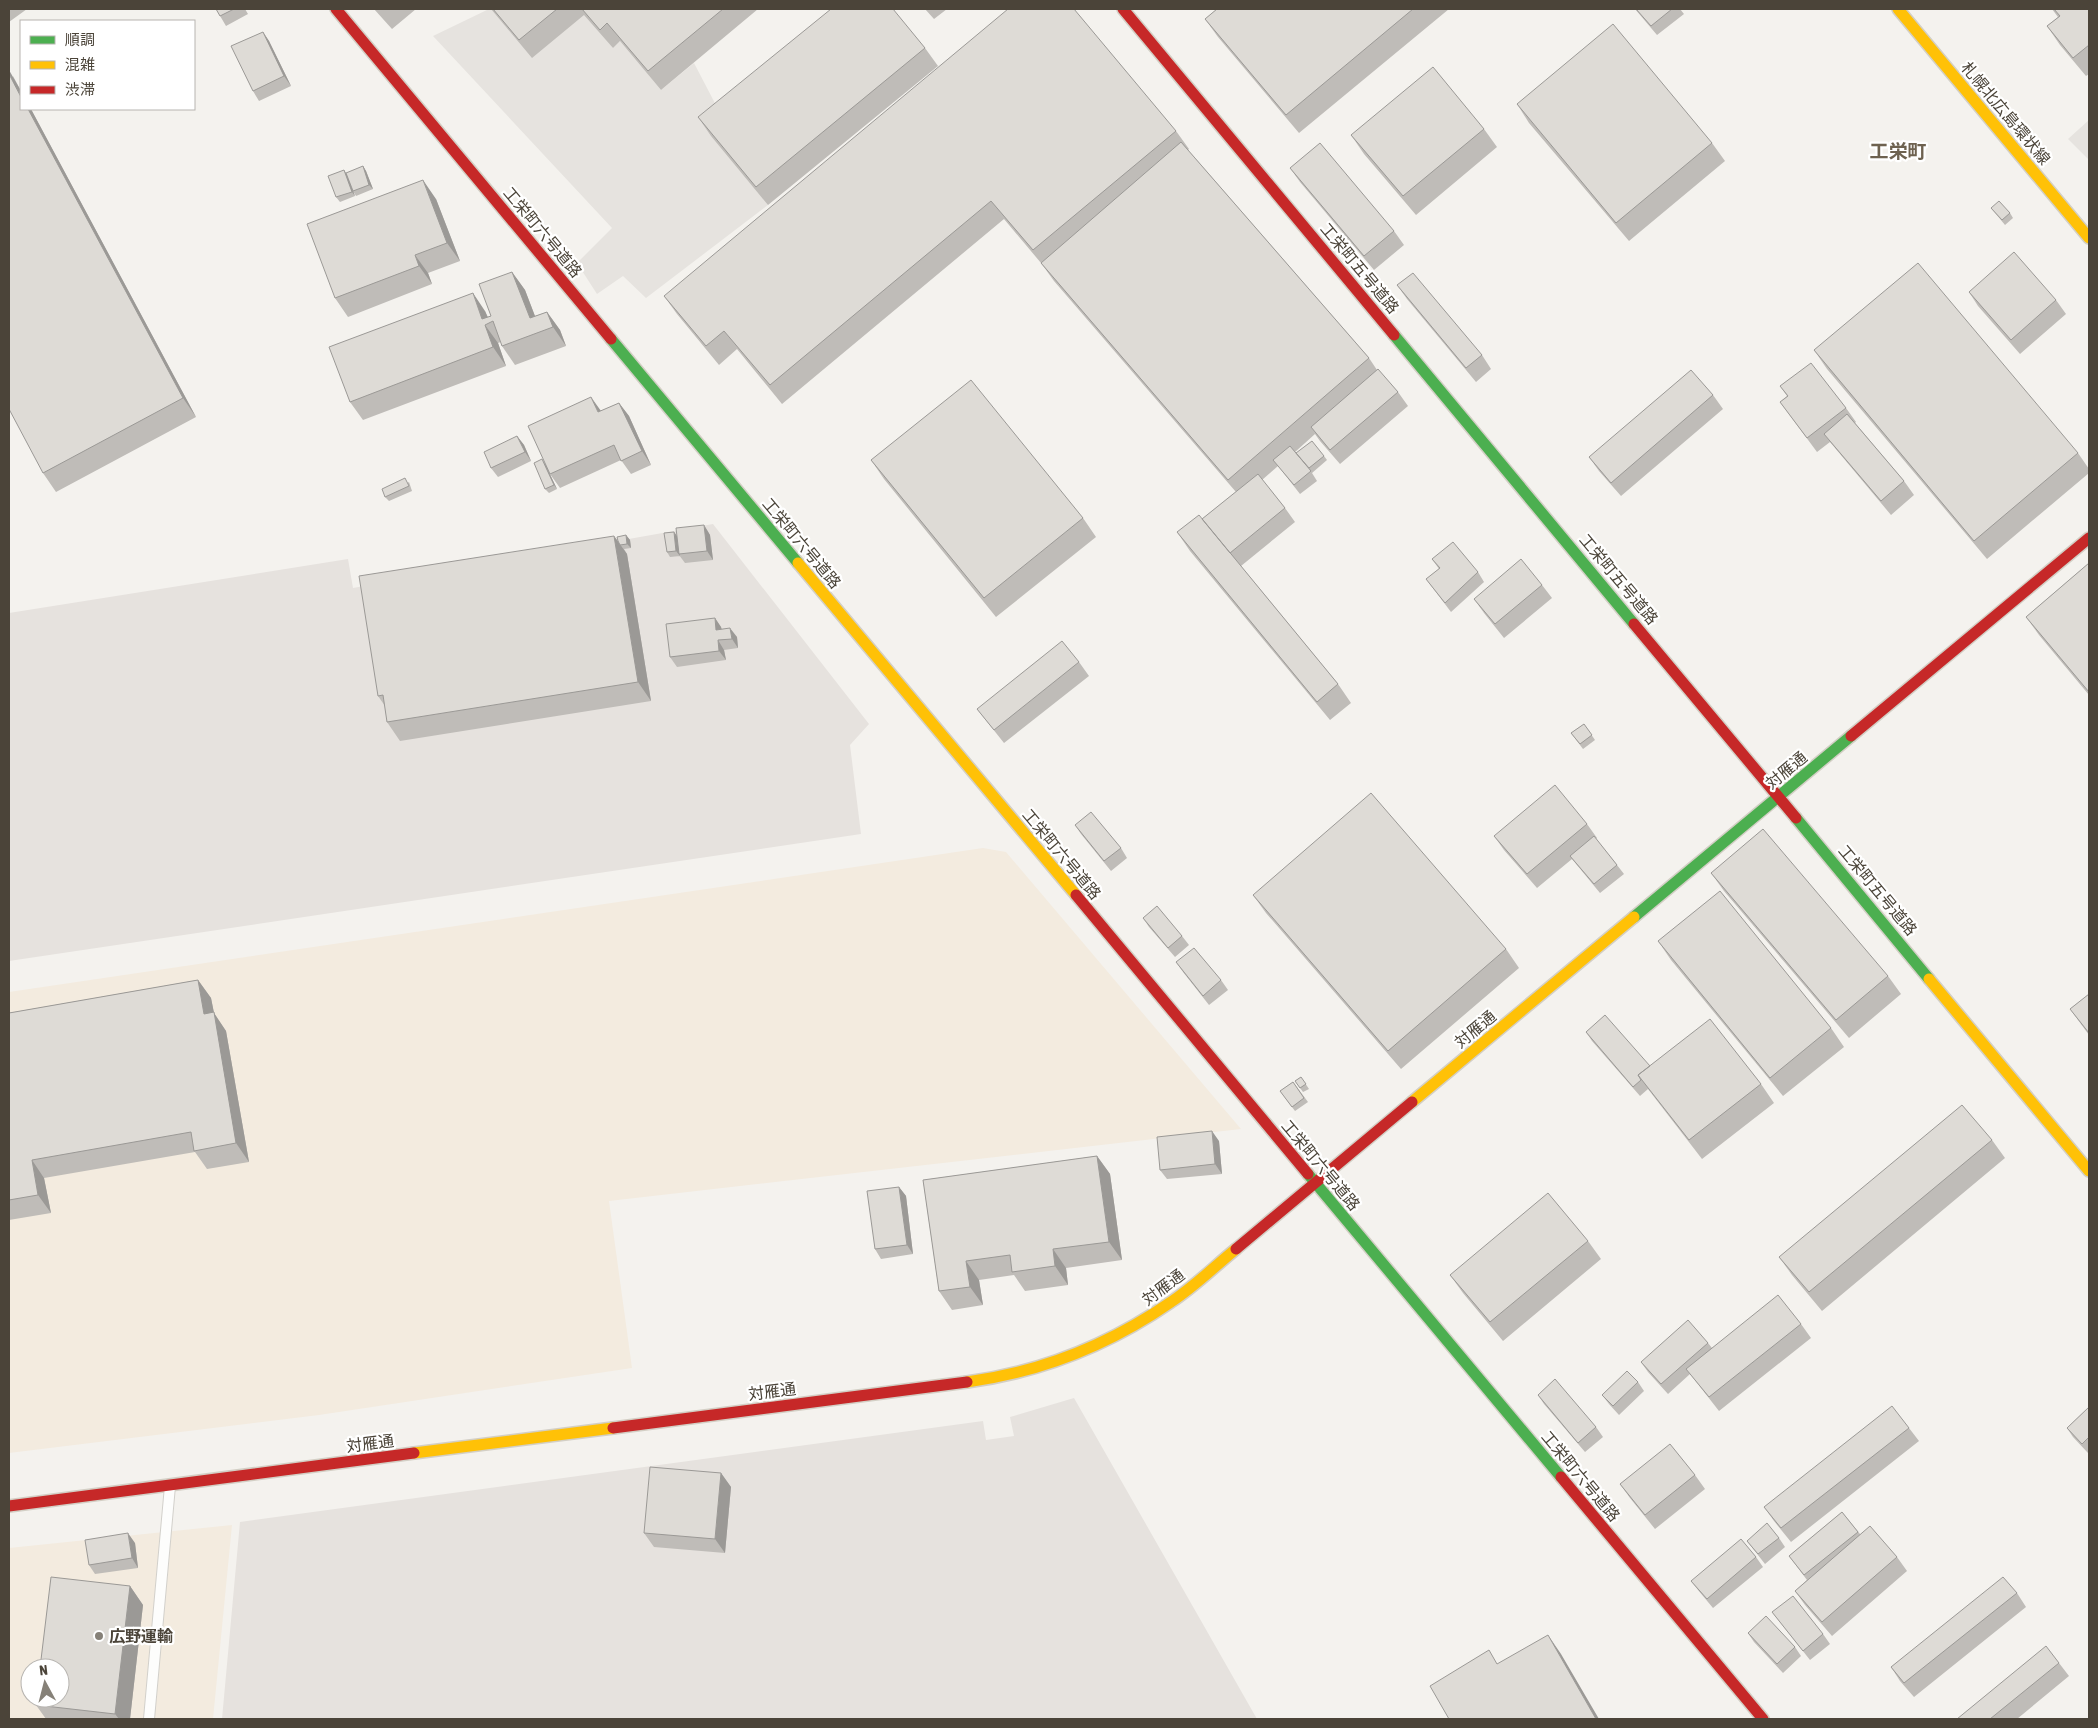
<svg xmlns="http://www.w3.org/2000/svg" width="2098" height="1728" viewBox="0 0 2098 1728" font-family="'Asap Condensed','Noto Sans JP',sans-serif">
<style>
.commercial{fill:#f3ebdf;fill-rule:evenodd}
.industrial{fill:#e6e2de}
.parking{fill:#e6e3df}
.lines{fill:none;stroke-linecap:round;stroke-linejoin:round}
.lane-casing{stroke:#d2d0cb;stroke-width:12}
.fast-casing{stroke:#d3cfc5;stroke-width:14}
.slow-casing{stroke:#d3cfc5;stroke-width:14}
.jam-casing{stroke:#d3cfc5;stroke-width:14}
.lane{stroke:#fdfdfc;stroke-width:10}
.fast{stroke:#4caf50;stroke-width:11}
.slow{stroke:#ffc107;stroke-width:11}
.jam{stroke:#c62828;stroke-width:11}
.wall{fill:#bfbcb8}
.shaded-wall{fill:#9b9996}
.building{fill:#dedbd6;stroke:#9b9996}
.poi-dot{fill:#868178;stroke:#fff;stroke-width:2}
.labels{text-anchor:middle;stroke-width:4.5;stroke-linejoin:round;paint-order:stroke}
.street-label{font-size:16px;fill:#4b4439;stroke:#fff}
.poi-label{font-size:16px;font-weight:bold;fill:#4b4439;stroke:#fff;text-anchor:start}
.quarter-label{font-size:19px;font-weight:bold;fill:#6e6250;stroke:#fff}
</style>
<rect width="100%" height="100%" fill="#f4f2ee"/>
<path class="commercial" d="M983,848L1006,852L1241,1129L609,1201L632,1368L319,1415L9,1453V992Z
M232,1525L213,1719H9V1548ZM30,1668H60V1698H30Z"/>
<path class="industrial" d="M713,524L869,724L850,745L861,834L9,961V613L348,559L353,588Z
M1074,1398L1257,1719H222L240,1522L983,1421L986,1440L1014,1436L1010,1417Z"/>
<path class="parking" d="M489,9H584L613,48L620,41L661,90L694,63L768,205L646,298L623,276L597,294L577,263L612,228L433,36Z
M2089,120V160L2068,139Z"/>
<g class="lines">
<g class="lane-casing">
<path id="lane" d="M149,1719L170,1486"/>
</g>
<g class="fast-casing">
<path id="fast" d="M1394,335L1634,624
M611,339L798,563
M1796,818L1929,979
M1634,917L1851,736
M1308,1174L1561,1477"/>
</g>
<g class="slow-casing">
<path id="slow" d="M1898,9L2089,238
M798,563L1076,895
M1929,979L2089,1171
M1412,1102L1634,917
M967,1382C1041,1372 1109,1345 1171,1302C1194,1287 1214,1267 1236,1249
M414,1453L613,1428"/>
</g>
<g class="jam-casing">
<path id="jam" d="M336,9L611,339
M1123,9L1394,335
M1634,624L1796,818
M1851,736L2089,538
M1076,895L1308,1174
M1236,1249L1412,1102
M613,1428L967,1382
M1561,1477L1763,1719
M9,1506L414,1453"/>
</g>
<use href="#lane" class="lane"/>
<use href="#fast" class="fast"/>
<use href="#slow" class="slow"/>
<use href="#jam" class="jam"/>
</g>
<path class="wall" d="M9,9H27L9,22Z
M216,9H245L248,14L226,26Z
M374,9H416L392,29Z
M491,9H758L661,90L620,41L613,48L584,15L532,58Z
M925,9H947L934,19Z
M1217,9H1449L1299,133L1218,37L1205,19Z
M1635,9H1680L1684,14L1657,35Z
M2052,9H2089V74L2086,76L2060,45L2047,26L2058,17Z
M263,32L269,41L291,86L259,101L253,91Z
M925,48L938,66L768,205L711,136L698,117Z
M13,76L196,417L56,492L43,473Z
M1517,104L1712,143L1725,161L1629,241L1529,123Z
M1484,129L1497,147L1416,215L1364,154L1351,135Z
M1176,131L1189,149L1188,150L1369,358L1377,370L1398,392L1408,406L1340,464L1320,441L1315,434L1295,452L1297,454L1324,456L1327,460L1312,473L1317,481L1300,494L1278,466L1262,480L1285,508L1295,522L1241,566L1338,684L1351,703L1330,720L1190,551L1177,532L1202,519L1236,492L1054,281L1041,263L1004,219L782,404L737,349L719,365L677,314L664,296Z
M363,166L366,171L373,189L356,196L353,191Z
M1290,168L1394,231L1404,245L1374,270L1300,182Z
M344,170L347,175L355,196L340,202L336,197Z
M436,199L460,261L428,273L432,284L348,317L335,298Z
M1991,208L2010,213L2013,218L2005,225Z
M512,272L525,290L535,316L547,312L560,330L566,346L515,365L502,346L501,342L498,343L506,366L363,420L350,402L485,311L488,317L491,316Z
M1397,285L1482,355L1491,369L1476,382L1407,299Z
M1969,292L2056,300L2066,314L2020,354L1978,306Z
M1814,350L2078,453L2089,469V473L1987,559L1827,369Z
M1780,386L1846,408L1856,422L1855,423L1904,481L1914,495L1891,515L1830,442L1817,452L1780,402L1787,396Z
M1713,395L1723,409L1621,496L1599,471L1589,457Z
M619,403L629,416L651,465L631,474L621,460L560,488L550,474L601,411Z
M517,436L524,445L531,461L498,477L491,468Z
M871,460L1083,518L1096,537L996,617L884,479Z
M545,464L557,489L549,493L545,489Z
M409,482L412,491L389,501L385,497Z
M704,525L710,535L713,560L685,563L679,555L680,556L670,557L667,552L674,532L677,536Z
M626,535L630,540L631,548L624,549L627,554L651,701L400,741L387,722L385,706L378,696L614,536L618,541Z
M1432,559L1478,572L1484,582L1451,612L1426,579L1439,569Z
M2089,563V695L2039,635L2026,617Z
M1542,585L1552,598L1504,638L1484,613L1474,599Z
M715,618L721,627L722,629L737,637L738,648L724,650L726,660L677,667L670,657Z
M1079,662L1089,676L1004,743L977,709Z
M1584,724L1595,740L1583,749L1571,733Z
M1587,824L1597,838L1596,839L1617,865L1624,874L1600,893L1572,859L1537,888L1504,850L1494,836Z
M1075,825L1121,848L1127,858L1111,871L1081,834Z
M1711,873L1888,976L1901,994L1849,1038L1724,891Z
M1253,895L1506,949L1519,968L1401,1069L1266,913Z
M1143,918L1182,936L1189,945L1175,957L1149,927Z
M1658,941L1831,1028L1844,1047L1783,1096L1671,960Z
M1176,962L1221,980L1228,990L1209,1005L1183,972Z
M198,980L211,998L214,1013L226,1031L249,1162L207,1169L195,1152L44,1178L51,1213L9,1220V1013Z
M2089,994V1035L2070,1009Z
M1586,1032L1650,1066L1761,1084L1774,1103L1702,1159L1648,1089L1640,1096L1592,1041Z
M1301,1077L1309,1089L1303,1092L1295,1081Z
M1293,1082L1308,1102L1295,1111L1280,1091Z
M1992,1140L2005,1158L1822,1311L1792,1275L1779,1257Z
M1219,1141L1222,1174L1167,1179L1160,1170Z
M1097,1156L1110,1174L1122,1260L1066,1268L1068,1285L1025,1291L1014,1275L979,1280L983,1305L952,1310L939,1291L923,1180Z
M899,1187L906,1196L913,1254L881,1259L875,1249Z
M1588,1241L1601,1259L1503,1341L1463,1293L1450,1275Z
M1801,1324L1811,1338L1719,1411L1690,1374L1668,1394L1648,1372L1641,1362L1708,1343L1712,1348Z
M1638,1382L1644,1391L1619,1415L1609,1404L1602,1395Z
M1538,1395L1596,1427L1603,1437L1585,1452L1544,1404Z
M2089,1407V1452L2088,1453L2073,1437L2067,1428Z
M1909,1428L1919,1441L1791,1542L1774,1521L1764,1507Z
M721,1473L731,1487L725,1553L654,1547L644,1533Z
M1695,1475L1705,1489L1655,1529L1630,1498L1620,1484Z
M1842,1512L1860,1534L1897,1557L1907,1571L1832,1636L1805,1605L1795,1591L1807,1580L1789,1556Z
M1779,1538L1785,1547L1765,1564L1747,1541Z
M135,1543L138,1568L95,1574L89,1565Z
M1756,1557L1763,1567L1713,1608L1698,1590L1691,1581Z
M130,1586L143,1605L130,1719H44H46L36,1705Z
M2017,1593L2026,1607L1914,1697L1900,1681L1891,1667Z
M1772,1612L1823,1634L1830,1644L1810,1660Z
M1748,1633L1795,1647L1801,1656L1783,1673L1754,1642Z
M2059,1663L2069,1676L2017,1719H1957Z"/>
<path class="shaded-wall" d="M263,32L269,41L291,86L284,76Z
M9,70L21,91V97L9,74Z
M28,109H31L196,417L183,398Z
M363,166L366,171L373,189L369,185Z
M344,170L347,175L355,196L352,192Z
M423,180L436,199L460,261L447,243Z
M415,255L428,273L432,284L419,266Z
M512,272L525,290L541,332L530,318Z
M473,293L485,311L490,323L482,319Z
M547,312L560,330L566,346L553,327Z
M485,325L498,343L506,366L493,347Z
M591,397L601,411L598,412Z
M619,403L629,416L651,465L642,451Z
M517,436L524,445L531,461L525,452Z
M542,459L545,464L557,489L554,485Z
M704,525L710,535L713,560L707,551Z
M674,532L677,536L680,556L676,551Z
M626,535L630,540L631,548L627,544Z
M614,536L627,554L651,701L638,682Z
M715,618L721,627L723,639L716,630Z
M730,628L737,637L738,648L732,639Z
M718,640L724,650L726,660L719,651Z
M198,980L211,998L214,1013L226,1031L249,1162L236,1143L204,1014Z
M1212,1131L1219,1141L1222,1174L1215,1164Z
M1097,1156L1110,1174L1122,1260L1109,1242Z
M32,1160L44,1178L51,1213L38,1195Z
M899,1187L906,1196L913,1254L907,1245Z
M1053,1249L1066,1268L1068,1285L1055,1266Z
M966,1261L979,1280L983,1305L970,1287Z
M721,1473L731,1487L725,1553L715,1539Z
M128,1533L135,1543L138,1568L132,1558Z
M130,1586L143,1605L130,1719H119L115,1714Z
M1548,1635L1561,1654L1599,1719H1596Z"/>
<path class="building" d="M216,9H234L220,16Z
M493,9H557L519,40Z
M582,9H723L648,71L607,23L600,30Z
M831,9H893L925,48L756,187L698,117Z
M1008,9H1074L1176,131L1033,250L991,201L770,385L724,331L706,346L664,296Z
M1217,9H1413L1286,115L1205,19Z
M1636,9H1672L1651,26Z
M2054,9H2089V45L2073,58L2047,26L2060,16Z
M1613,24L1712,143L1616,223L1517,104Z
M263,32L284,76L253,91L231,46Z
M1433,67L1484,129L1403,196L1351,135Z
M9,74L21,97V109H28L183,398L43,473L9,409Z
M1181,142L1369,358L1228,480L1041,263Z
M1320,143L1394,231L1364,256L1290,168Z
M363,166L369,185L353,191L346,173Z
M344,170L352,192L336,197L328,176Z
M423,180L447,243L415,255L419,266L335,298L307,224Z
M1999,201L2010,213L2002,220L1991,208Z
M2014,252L2056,300L2011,340L1969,292Z
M1918,263L2078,453L1974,541L1814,350Z
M512,272L530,318L547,312L553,327L502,346L493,321L485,325L493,347L350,402L329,347L473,293L482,319L491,316L479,284Z
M1413,273L1482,355L1466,368L1397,285Z
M1811,363L1846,408L1807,438L1780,402L1788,396L1780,386Z
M1378,369L1398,392L1330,450L1311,427Z
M1691,370L1713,395L1611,483L1589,457Z
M971,380L1083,518L984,598L871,460Z
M591,397L598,412L619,403L642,451L621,461L614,445L550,474L528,426Z
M1847,414L1904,481L1881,501L1824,434Z
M517,436L525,452L491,468L484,452Z
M1312,441L1324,456L1309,468L1296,453Z
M1290,446L1311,471L1294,485L1273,460Z
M542,459L554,485L545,489L534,463Z
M1258,474L1285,508L1230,553L1202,519Z
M405,478L409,486L385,497L382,489Z
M1199,515L1338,684L1317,702L1177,532Z
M704,525L707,551L679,554L676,528Z
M674,532L676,551L667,552L664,533Z
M626,535L627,544L620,545L618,541L617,537Z
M614,536L638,682L387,722L383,695L378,696L359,576Z
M1453,542L1478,572L1445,603L1426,579L1440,568L1432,559Z
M1521,559L1542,585L1495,624L1474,599Z
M2089,563V692L2026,617Z
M715,618L716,630L730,628L732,639L718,640L719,651L670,657L666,624Z
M1062,641L1079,662L994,730L977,709Z
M1584,724L1592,735L1580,744L1571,733Z
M1555,785L1587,824L1527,874L1494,836Z
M1371,793L1506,949L1388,1051L1253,895Z
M1091,812L1121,848L1104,861L1075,825Z
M1763,829L1888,976L1836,1020L1711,873Z
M1594,836L1617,865L1594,884L1570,856Z
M1720,891L1831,1028L1770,1078L1658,941Z
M1157,906L1182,936L1168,948L1143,918Z
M1194,948L1221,980L1203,996L1176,962Z
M198,980L204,1014L214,1012L236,1143L194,1151L191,1132L32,1160L38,1195L9,1200V1013Z
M2089,994V1033L2070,1009Z
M1605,1015L1650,1066L1638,1075L1641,1080L1633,1087L1586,1032Z
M1710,1019L1761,1084L1689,1140L1638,1075Z
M1301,1077L1306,1084L1300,1088L1295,1081Z
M1293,1082L1304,1098L1292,1107L1280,1091Z
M1962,1105L1992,1140L1809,1292L1779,1257Z
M1212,1131L1215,1164L1160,1170L1157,1137Z
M1097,1156L1109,1242L1053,1249L1055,1266L1012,1272L1010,1255L966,1261L970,1287L939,1291L923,1180Z
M899,1187L907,1245L875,1249L867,1191Z
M1548,1193L1588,1241L1490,1322L1450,1275Z
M1778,1295L1801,1324L1709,1397L1686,1369Z
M1688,1320L1708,1343L1661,1384L1641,1362Z
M1627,1371L1638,1382L1613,1406L1602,1395Z
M1555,1379L1596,1427L1578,1443L1538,1395Z
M1892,1406L1909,1428L1781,1528L1764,1507Z
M2089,1407V1437L2082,1444L2067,1428Z
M1670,1444L1695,1475L1645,1515L1620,1484Z
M650,1467L721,1473L715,1539L644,1533Z
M1842,1512L1858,1532L1804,1575L1789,1556Z
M1767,1523L1779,1538L1758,1554L1747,1541Z
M1870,1526L1897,1557L1822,1622L1795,1591Z
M128,1533L132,1558L89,1565L85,1540Z
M1741,1539L1756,1557L1707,1599L1691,1581Z
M51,1577L130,1586L115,1714L36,1705L37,1698H60V1668H40Z
M2003,1577L2017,1593L1904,1683L1891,1667Z
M1793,1596L1823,1634L1803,1651L1772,1612Z
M1766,1616L1795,1647L1777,1664L1748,1633Z
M1548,1635L1596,1719H1449L1430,1686L1489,1650L1497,1664Z
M2046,1646L2059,1663L1990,1719H1957Z"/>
<circle class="poi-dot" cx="99" cy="1636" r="5"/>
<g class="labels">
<g class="street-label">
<text transform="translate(2006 113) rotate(50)" y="6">札幌北広島環状線</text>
<text transform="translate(543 232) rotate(50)" y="6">工栄町六号道路</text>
<text transform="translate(1360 268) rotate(50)" y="6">工栄町五号道路</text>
<text transform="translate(802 543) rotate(50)" y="6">工栄町六号道路</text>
<text transform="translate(1619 579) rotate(50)" y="6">工栄町五号道路</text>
<text transform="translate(1786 770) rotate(-40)" y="6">対雁通</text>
<text transform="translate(1062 854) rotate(50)" y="6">工栄町六号道路</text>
<text transform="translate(1878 890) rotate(50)" y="6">工栄町五号道路</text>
<text transform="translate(1475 1029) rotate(-40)" y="6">対雁通</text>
<text transform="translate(1321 1165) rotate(50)" y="6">工栄町六号道路</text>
<text transform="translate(1163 1287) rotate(-37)" y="6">対雁通</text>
<text transform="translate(772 1391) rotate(-7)" y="6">対雁通</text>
<text transform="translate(370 1443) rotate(-7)" y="6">対雁通</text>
<text transform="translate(1581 1476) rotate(50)" y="6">工栄町六号道路</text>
</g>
<g class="poi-label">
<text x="109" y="1642">広野運輸</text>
</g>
<g class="quarter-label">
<text x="1898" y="158">工栄町</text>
</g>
</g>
<rect width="2098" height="1728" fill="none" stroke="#4b4439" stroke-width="20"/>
<rect x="20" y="20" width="175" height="90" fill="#ffffff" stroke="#b7b4b0"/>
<rect x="30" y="36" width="25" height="8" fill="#4caf50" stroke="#b7b4b0"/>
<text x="65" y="45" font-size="15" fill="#4b4439">順調</text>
<rect x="30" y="61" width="25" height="8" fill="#ffc107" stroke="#b7b4b0"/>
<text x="65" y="70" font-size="15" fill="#4b4439">混雑</text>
<rect x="30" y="86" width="25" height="8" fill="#c62828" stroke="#b7b4b0"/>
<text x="65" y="95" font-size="15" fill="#4b4439">渋滞</text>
<g transform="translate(45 1683) rotate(353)"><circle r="24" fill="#ffffff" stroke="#b7b4b0"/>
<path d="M0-4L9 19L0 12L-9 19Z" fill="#868178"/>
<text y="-8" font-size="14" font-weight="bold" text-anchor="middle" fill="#4b4439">N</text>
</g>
</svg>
